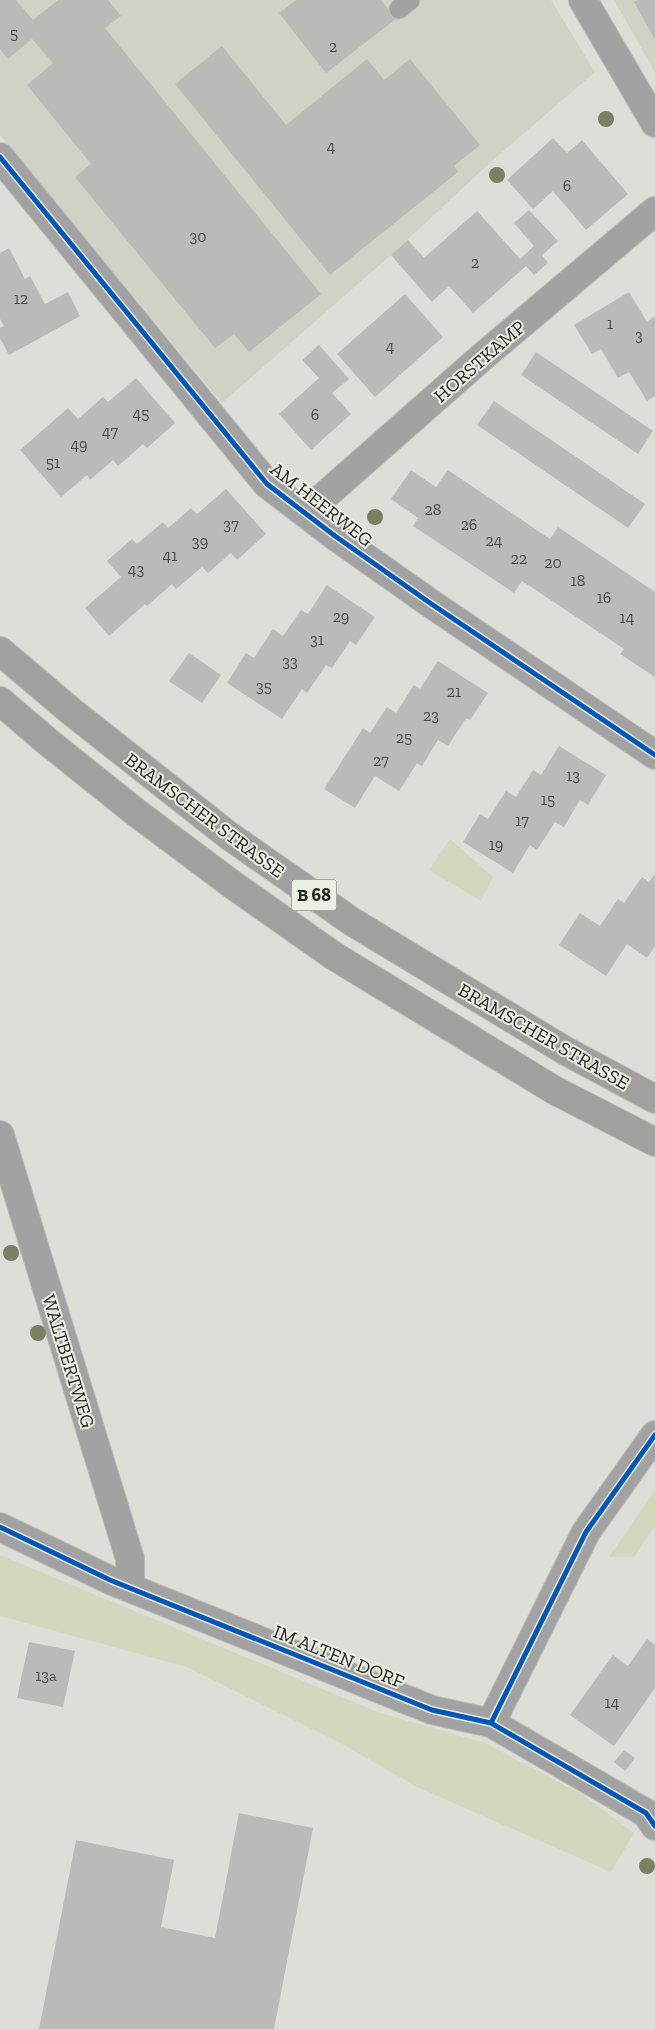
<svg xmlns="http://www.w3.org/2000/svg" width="655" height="2029" viewBox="0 0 655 2029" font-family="'Zilla Slab',serif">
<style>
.built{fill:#cfd2c5}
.green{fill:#d3d7bd}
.building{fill:#babbb6}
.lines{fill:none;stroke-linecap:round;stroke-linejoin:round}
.lane-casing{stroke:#bbbcb8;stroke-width:21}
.street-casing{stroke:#bbbcb8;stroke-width:30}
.highway-casing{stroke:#bbbcb8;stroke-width:30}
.lane{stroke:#a3a2a2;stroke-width:19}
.street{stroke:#a3a2a2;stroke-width:28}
.highway{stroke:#a1a09e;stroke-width:28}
.cycleway-casing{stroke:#ebeee2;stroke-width:8}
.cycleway{stroke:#0057b8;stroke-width:5}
.tree{fill:#7c8062}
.labels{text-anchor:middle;stroke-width:4;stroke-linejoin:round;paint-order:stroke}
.number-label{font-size:16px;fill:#494a46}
.shield{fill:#ebeee2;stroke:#5f615a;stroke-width:1}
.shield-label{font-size:18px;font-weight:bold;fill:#232420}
.street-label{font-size:19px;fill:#232420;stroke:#ebeee2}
</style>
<rect width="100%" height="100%" fill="#ddded8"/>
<path class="built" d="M0,0H551L595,72L494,159L391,255L222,403L0,135Z
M614,0H655V72Z"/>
<path class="green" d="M450,839L493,877L481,901L429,870Z
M655,1490V1526L634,1557H609Z
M0,1555L380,1713L485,1743L583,1795L634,1833L611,1872L417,1787L344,1745L187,1667L0,1616Z"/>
<path class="building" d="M0,0H16L33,20L58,0H108L121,16L105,28L321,294L249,352L234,334L215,348L75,177L91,164L27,85L53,63L32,39L8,59L0,49Z
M296,0H381L396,19L326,73L279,13Z
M638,0H655V40L634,2Z
M222,46L286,125L367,59L384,80L410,59L480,145L454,166L458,172L330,275L175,84Z
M553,138L567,153L582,140L628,194L586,230L553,191L533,209L507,180Z
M529,210L558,241L542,255L548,263L534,275L526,266L473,313L449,286L432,302L391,255L408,240L424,258L477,211L520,259L534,246L514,223Z
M9,248L25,279L30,276L45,304L68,292L80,316L9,355L0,338V328L4,326L0,319V253Z
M629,292L647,322L655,316V396L647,401L629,372L618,378L601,349L592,354L574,325Z
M405,294L443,337L375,397L337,354Z
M319,345L349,379L332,393L351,414L311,450L279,414L319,378L302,360Z
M536,352L653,431L638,454L521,375Z
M136,378L175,423L147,448L143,444L118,466L113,460L90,480L87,475L61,497L20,450L68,408L78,419L103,397L108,402Z
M494,401L645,504L628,528L477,425Z
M411,470L436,487L448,470L550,539L558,527L655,592V677L620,654L624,649L522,581L514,593L413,526L418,518L391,499Z
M226,489L266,534L237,560L231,553L208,573L202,567L176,589L172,584L147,606L145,604L109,636L85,608L121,577L107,561L132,539L137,544L163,522L168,528L191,508L197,514Z
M327,585L375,617L356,645L350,641L332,668L326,665L307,693L302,689L282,719L227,683L246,653L254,658L273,629L283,636L301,610L308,614Z
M189,653L221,675L202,703L169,681Z
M438,661L488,693L470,720L466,718L448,746L438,740L422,766L417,763L399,791L375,776L355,808L324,789L363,728L370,733L387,707L396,713L414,685L420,689Z
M559,746L606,775L588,805L580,800L564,827L555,822L537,850L530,845L513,873L463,842L480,814L488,819L506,791L516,797L533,770L541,775Z
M655,874V946L647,958L627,944L606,976L559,945L580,913L600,926L618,899L624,903L642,877L649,882Z
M647,1639L655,1645V1688L614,1746L570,1715L613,1655L628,1666Z
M29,1642L75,1651L63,1707L17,1698Z
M624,1750L635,1758L625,1771L614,1762Z
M239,1813L313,1828L274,2029H39L76,1840L174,1860L161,1927L215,1938Z"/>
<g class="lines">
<g class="lane-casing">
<path id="lane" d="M399,9L410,0"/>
</g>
<g class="street-casing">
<path id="street" d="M583,0L655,123
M0,157L267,484L335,536L430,603L655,755
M305,513L481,358L655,211
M0,1135L130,1559V1588
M0,1527L110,1580L432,1710L491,1723L646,1813L655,1826
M491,1723L586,1532L655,1435"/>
</g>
<g class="highway-casing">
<path id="highway" d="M0,651L72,712L228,835L351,921L564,1050L655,1099
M0,701L48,742L138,814L233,885L334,956L554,1090L655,1142"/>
</g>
<use href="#lane" class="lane"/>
<use href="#street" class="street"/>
<use href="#highway" class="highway"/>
<g class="cycleway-casing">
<path id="cycleway" d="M0,157L267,484L335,536L430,603L655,755
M0,1527L110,1580L432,1710L491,1723L646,1813L655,1826
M491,1723L586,1532L655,1435"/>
</g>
<use href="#cycleway" class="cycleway"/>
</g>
<g class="tree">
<circle cx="606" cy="119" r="8"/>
<circle cx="497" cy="175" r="8"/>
<circle cx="375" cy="517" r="8"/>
<circle cx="11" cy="1253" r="8"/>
<circle cx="38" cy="1333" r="8"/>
<circle cx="647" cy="1866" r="8"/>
</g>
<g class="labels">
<g class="number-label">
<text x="14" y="39">5</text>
<text x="333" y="52">2</text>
<text x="331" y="152">4</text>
<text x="567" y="191">6</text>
<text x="198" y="242">30</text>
<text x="475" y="268">2</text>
<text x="21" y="304">12</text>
<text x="610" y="329">1</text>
<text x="639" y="341">3</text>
<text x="390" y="352">4</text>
<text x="141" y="419">45</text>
<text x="315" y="420">6</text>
<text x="110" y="437">47</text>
<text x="79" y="450">49</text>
<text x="53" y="468">51</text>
<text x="433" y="515">28</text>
<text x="231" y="530">37</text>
<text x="469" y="530">26</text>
<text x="494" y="546">24</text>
<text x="200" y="547">39</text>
<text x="170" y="561">41</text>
<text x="519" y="564">22</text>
<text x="553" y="568">20</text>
<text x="136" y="575">43</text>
<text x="578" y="586">18</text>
<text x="604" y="603">16</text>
<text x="341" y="622">29</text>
<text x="627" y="623">14</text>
<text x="317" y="645">31</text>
<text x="290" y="667">33</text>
<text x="264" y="692">35</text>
<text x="454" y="697">21</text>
<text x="431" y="721">23</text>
<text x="404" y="743">25</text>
<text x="381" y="766">27</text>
<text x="573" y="781">13</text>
<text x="548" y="805">15</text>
<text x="522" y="826">17</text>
<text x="496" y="850">19</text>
<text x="46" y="1681">13a</text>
<text x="612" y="1708">14</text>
</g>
<rect class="shield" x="291.5" y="879.5" width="45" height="31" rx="4"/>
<g class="shield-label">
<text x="314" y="901">B 68</text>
</g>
<g class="street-label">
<text transform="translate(479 361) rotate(-41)" y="7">HORSTKAMP</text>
<text transform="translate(322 504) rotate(38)" y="7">AM HEERWEG</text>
<text transform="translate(205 815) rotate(37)" y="7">BRAMSCHER STRASSE</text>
<text transform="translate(544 1036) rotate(30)" y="7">BRAMSCHER STRASSE</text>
<text transform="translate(69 1361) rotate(73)" y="7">WALTBERTWEG</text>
<text transform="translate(339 1656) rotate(22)" y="7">IM ALTEN DORF</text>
</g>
</g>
</svg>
